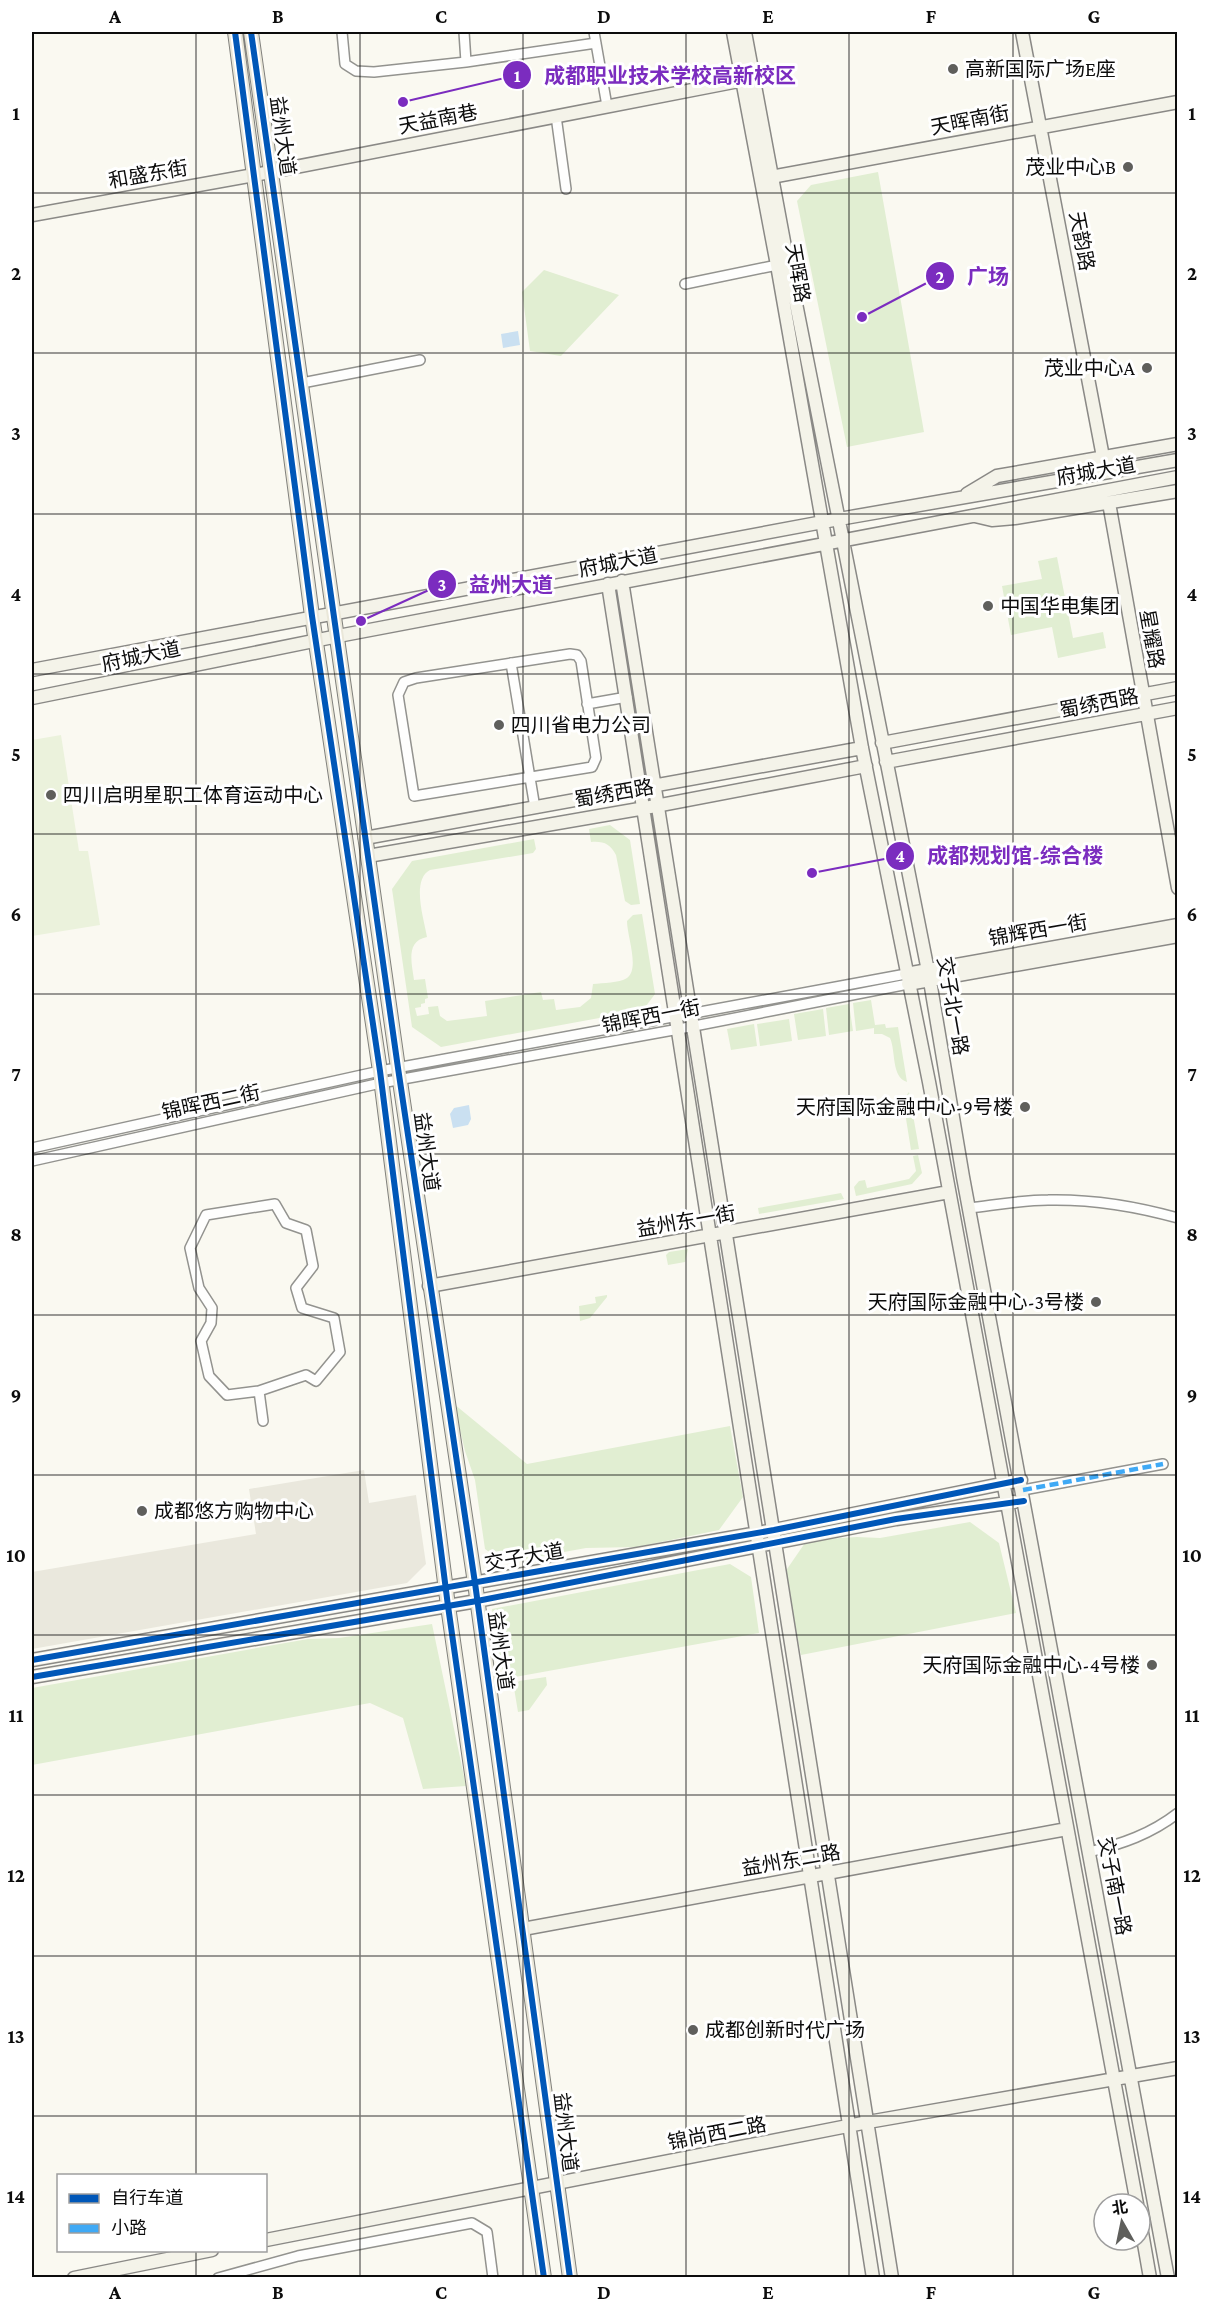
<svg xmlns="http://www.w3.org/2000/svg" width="1209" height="2309" viewBox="0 0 1209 2309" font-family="'Crimson Pro','Noto Sans SC',serif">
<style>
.green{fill:#e1eed2}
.pitch{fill:#ebf2dc}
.plaza{fill:#eae8dd}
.water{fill:#cae0f1}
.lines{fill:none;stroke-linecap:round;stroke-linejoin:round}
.street-casing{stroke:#93938f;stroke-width:12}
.secondary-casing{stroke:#8a8986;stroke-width:15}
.primary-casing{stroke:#80807c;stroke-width:16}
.street{stroke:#fefefd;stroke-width:9}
.secondary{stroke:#f4f3e9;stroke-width:12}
.primary{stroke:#eae7d9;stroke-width:14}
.quiet{stroke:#3fa9f5;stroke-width:4.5;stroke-dasharray:9 4.5;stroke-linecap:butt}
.cycleway-casing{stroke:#fff;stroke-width:10}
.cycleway{stroke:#0057b8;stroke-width:6}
.grid{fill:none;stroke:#0c0c0c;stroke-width:1.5;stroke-opacity:0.55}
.poi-dot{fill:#5f5f5c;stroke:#fff;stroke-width:2}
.labels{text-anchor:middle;stroke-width:6;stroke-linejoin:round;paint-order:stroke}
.poi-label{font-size:20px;fill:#0c0c0c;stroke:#fff;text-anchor:start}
.street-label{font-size:20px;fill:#0c0c0c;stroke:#fff}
.leader{fill:none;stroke:#7b2cbf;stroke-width:2}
.callout-dot{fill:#7b2cbf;stroke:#fff;stroke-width:2}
.mark-label{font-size:18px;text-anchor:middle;font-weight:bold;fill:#fff}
.callout-label{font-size:21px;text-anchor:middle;font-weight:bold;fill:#7b2cbf;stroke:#fff;stroke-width:6;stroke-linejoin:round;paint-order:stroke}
.neatline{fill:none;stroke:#0c0c0c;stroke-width:2}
.grid-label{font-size:20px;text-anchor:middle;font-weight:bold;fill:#0c0c0c}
</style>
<rect width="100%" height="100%" fill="#faf9f1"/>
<path class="green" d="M878,172L924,432L847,447L797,201L811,185Z
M544,270L619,295L561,356L530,351L522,292Z
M1057,557L1073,638L1103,632L1106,648L1058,658L1052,627L1011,635L1002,586L1042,579L1038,561Z
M610,825L630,840L640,904L631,905L625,901L616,855C610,844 604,841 591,842L589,829Z
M534,839L536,849L533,853L430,870C411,880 424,919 427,937C405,941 412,964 414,980L425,979L428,998L425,999V1003L421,1004V1007L415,1008L417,1016L429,1014L428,1007L438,1006L440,1016L447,1021L487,1016L485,1001L541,992L543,1000L554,999L556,1010L580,1007L591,998L593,984C603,983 619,983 627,978C640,969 627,936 627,921L633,915L642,914L655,994L643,1010L441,1047L412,1027L392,889L412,861Z
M871,1000L875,1025L885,1024L886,1028L898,1027L907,1082C891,1077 896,1051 890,1038L882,1034H874V1028L856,1031L853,1003Z
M849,1004L853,1031L829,1035L826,1008Z
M823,1009L826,1036L798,1040L794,1014Z
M789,1019L792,1041L760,1046L757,1024Z
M754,1024L757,1046L731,1050L727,1029Z
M909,1092L919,1149L911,1150L903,1100Z
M918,1155L922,1173L912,1184L856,1196L854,1187L859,1181L865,1180L867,1188L909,1179L916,1171L913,1156Z
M841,1193L844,1199L759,1214L758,1208Z
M688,1249L685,1262L668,1265L666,1255L669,1252Z
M607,1295V1297L590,1318L580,1321L579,1306L596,1303L595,1297Z
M454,1404L527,1464L730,1426L743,1497L719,1530L637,1547L586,1548L504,1563L485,1549L475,1480L465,1451Z
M970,1522L999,1543L1016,1613L801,1655L785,1572L807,1540L857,1537L880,1538Z
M730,1564L751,1577L759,1633L504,1679L492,1609Z
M432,1624L466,1786L423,1789L403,1718L370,1703L32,1765V1688L308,1639L339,1638Z
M546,1677L547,1685L529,1710L518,1712L514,1688L519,1681Z"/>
<path class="pitch" d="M61,735L79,851H88L100,925L32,936V740Z"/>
<path class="plaza" d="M364,1470L369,1503L416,1495L426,1564L407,1583L32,1649V1572L256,1534L249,1489Z"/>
<path class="water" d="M518,331L520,345L503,348L501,334Z
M469,1105L471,1119L468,1125L453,1128L450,1114L454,1108Z"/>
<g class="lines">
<g class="street-casing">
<path id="street" d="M342,32L345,64L356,71L374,72L466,62L596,43
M464,32L466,62
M594,32L607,106
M556,116L566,189
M685,284L782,264
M302,383L420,360
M570,654L577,655L581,661L596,758L592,767L414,796L398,695L404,682L416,678Z
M511,663L535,808
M587,704L627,697
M32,1148L380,1071L906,974
M32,1161L381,1083L679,1029L908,984
M969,1208C995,1205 1022,1200 1048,1200C1092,1199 1135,1206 1178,1218
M259,1391L227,1395L209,1376L201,1341L211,1323L212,1308L199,1288L190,1248L206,1215L275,1204L286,1223L306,1230L313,1266L296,1288L302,1308L334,1318L340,1352L316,1381L306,1375L259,1391L263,1421
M1023,1490L1163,1464
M1089,1852C1122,1844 1151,1834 1178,1813
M218,2278L298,2256L472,2223L487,2232L493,2278"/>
</g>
<g class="secondary-casing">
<path id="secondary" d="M733,32L777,265L862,748L929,1082L1137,2204
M745,32L788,263L930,981L963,1177L1168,2278
M1022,32L1103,457
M771,177L1178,102
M32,215L254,175L749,79
M967,494L997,476L1178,444
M1109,503L1178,888
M975,516L992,520L1015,518L1178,491
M622,581L892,2278
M608,584L873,2278
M32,670L839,519L1178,460
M32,698L338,636L1178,477
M882,743L1178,688
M886,762L1178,708
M365,838L862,748
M368,856L645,808L866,766
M906,974L1178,925
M908,984L1178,936
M429,1286L949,1192
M32,1660L774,1530L1021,1480
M32,1677L477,1601L896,1519L1014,1502
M523,1929L1067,1829
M1140,2221L1150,2278
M266,2240L868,2122L1178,2068
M74,2278L212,2250"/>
</g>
<g class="primary-casing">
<path id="primary" d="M235,32L312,616L380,1071L448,1606L544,2278
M251,32L398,1068L475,1583L570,2278"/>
</g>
<use href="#street" class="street"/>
<use href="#secondary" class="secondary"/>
<use href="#primary" class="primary"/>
<path class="quiet" d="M1023,1490L1163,1464"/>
<g class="cycleway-casing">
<path id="cycleway" d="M235,32L312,616L380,1071L448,1606L544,2278
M251,32L398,1068L475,1583L570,2278
M32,1660L774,1530L1021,1480
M32,1677L477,1601L896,1519L1024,1501"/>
</g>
<use href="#cycleway" class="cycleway"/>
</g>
<path class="grid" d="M196,32V2176M360,32V2278M523,32V2278M686,32V2278M849,32V2278M1013,32V2278M32,193H1178M32,353H1178M32,514H1178M32,674H1178M32,834H1178M32,994H1178M32,1154H1178M32,1315H1178M32,1475H1178M32,1635H1178M32,1795H1178M32,1956H1178M32,2116H1178M196,2250V2278"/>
<g class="poi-dot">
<circle cx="953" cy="69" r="6"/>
<circle cx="1128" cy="167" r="6"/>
<circle cx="1147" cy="368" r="6"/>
<circle cx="988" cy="606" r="6"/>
<circle cx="499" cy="725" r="6"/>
<circle cx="51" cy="795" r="6"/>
<circle cx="1025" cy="1107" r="6"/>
<circle cx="1096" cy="1302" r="6"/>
<circle cx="142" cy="1511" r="6"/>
<circle cx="1152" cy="1665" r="6"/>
<circle cx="693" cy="2030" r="6"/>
</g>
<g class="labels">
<g class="poi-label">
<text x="965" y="76">高新国际广场E座</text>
<text x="1116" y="174" text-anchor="end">茂业中心B</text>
<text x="1135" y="375" text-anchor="end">茂业中心A</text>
<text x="1000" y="613">中国华电集团</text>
<text x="511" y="732">四川省电力公司</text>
<text x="63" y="802">四川启明星职工体育运动中心</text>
<text x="1013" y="1114" text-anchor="end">天府国际金融中心-9号楼</text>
<text x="1084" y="1309" text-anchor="end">天府国际金融中心-3号楼</text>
<text x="154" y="1518">成都悠方购物中心</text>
<text x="1140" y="1672" text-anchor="end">天府国际金融中心-4号楼</text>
<text x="705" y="2037">成都创新时代广场</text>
</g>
<g class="street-label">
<text transform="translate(438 119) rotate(-11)" y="7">天益南巷</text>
<text transform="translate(970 120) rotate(-11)" y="7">天晖南街</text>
<text transform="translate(283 136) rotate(82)" y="7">益州大道</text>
<text transform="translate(148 174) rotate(-10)" y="7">和盛东街</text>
<text transform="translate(1082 241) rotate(79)" y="7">天韵路</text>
<text transform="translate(798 273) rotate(80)" y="7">天晖路</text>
<text transform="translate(1096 471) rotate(-10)" y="7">府城大道</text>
<text transform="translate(618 562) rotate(-11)" y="7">府城大道</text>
<text transform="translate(1152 639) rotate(80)" y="7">星耀路</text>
<text transform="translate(141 656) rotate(-12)" y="7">府城大道</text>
<text transform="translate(1099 703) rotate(-11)" y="7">蜀绣西路</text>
<text transform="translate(614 793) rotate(-10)" y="7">蜀绣西路</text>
<text transform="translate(1038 930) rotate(-10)" y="7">锦辉西一街</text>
<text transform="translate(953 1006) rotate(80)" y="7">交子北一路</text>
<text transform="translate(651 1016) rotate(-11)" y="7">锦晖西一街</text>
<text transform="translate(211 1102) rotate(-12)" y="7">锦晖西二街</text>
<text transform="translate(427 1152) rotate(82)" y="7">益州大道</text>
<text transform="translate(686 1221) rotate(-10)" y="7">益州东一街</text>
<text transform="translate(524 1557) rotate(-10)" y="7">交子大道</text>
<text transform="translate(501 1651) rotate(82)" y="7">益州大道</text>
<text transform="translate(791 1860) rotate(-10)" y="7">益州东二路</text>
<text transform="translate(1115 1886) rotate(79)" y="7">交子南一路</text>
<text transform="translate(566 2132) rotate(83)" y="7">益州大道</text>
<text transform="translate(717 2133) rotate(-11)" y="7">锦尚西二路</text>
</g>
</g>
<path class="leader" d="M403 102L517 75M862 317L940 276M361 621L442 584M812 873L900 856"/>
<g class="callout-dot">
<circle cx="403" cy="102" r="6"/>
<circle cx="862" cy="317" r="6"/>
<circle cx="361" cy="621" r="6"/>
<circle cx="812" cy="873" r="6"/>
<circle cx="517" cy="75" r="15"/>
<circle cx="940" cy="276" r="15"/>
<circle cx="442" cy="584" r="15"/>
<circle cx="900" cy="856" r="15"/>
</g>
<g class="mark-label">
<text x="517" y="82">1</text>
<text x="940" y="283">2</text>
<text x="442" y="591">3</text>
<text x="900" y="862">4</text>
</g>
<g class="callout-label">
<text x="670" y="83">成都职业技术学校高新校区</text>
<text x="988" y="284">广场</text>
<text x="511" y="592">益州大道</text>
<text x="1015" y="863">成都规划馆-综合楼</text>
</g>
<rect width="1209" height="2309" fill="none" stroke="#ffffff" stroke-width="66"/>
<rect x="57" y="2174" width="210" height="78" fill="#ffffff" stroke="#9e9e9e" stroke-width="1.5"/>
<rect x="69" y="2194" width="30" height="9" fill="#0057b8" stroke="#9e9e9e" stroke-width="1.5"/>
<text x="111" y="2204" font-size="18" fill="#0c0c0c">自行车道</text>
<rect x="69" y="2224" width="30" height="9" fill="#3fa9f5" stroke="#9e9e9e" stroke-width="1.5"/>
<text x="111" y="2234" font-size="18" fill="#0c0c0c">小路</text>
<g transform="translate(1122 2222) rotate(351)"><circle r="28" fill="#ffffff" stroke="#9e9e9e" stroke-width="1.5"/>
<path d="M0-4.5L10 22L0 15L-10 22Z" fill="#5f5f5c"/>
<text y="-9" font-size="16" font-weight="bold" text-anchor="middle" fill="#0c0c0c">北</text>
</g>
<rect x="33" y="33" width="1143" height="2243" class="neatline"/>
<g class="grid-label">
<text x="115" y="23">A</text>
<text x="278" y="23">B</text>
<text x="441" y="23">C</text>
<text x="604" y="23">D</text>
<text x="768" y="23">E</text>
<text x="931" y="23">F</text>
<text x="1094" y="23">G</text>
<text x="16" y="120">1</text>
<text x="1192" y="120">1</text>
<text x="16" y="280">2</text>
<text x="1192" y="280">2</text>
<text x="16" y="440">3</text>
<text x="1192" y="440">3</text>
<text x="16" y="601">4</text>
<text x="1192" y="601">4</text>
<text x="16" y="761">5</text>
<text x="1192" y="761">5</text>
<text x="16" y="921">6</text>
<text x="1192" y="921">6</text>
<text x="16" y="1081">7</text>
<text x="1192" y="1081">7</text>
<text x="16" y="1241">8</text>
<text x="1192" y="1241">8</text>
<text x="16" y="1402">9</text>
<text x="1192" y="1402">9</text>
<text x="16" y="1562">10</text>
<text x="1192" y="1562">10</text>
<text x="16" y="1722">11</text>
<text x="1192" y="1722">11</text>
<text x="16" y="1882">12</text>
<text x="1192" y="1882">12</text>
<text x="16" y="2043">13</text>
<text x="1192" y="2043">13</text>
<text x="16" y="2203">14</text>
<text x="1192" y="2203">14</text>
<text x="115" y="2299">A</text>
<text x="278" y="2299">B</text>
<text x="441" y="2299">C</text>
<text x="604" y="2299">D</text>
<text x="768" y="2299">E</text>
<text x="931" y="2299">F</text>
<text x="1094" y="2299">G</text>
</g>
</svg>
